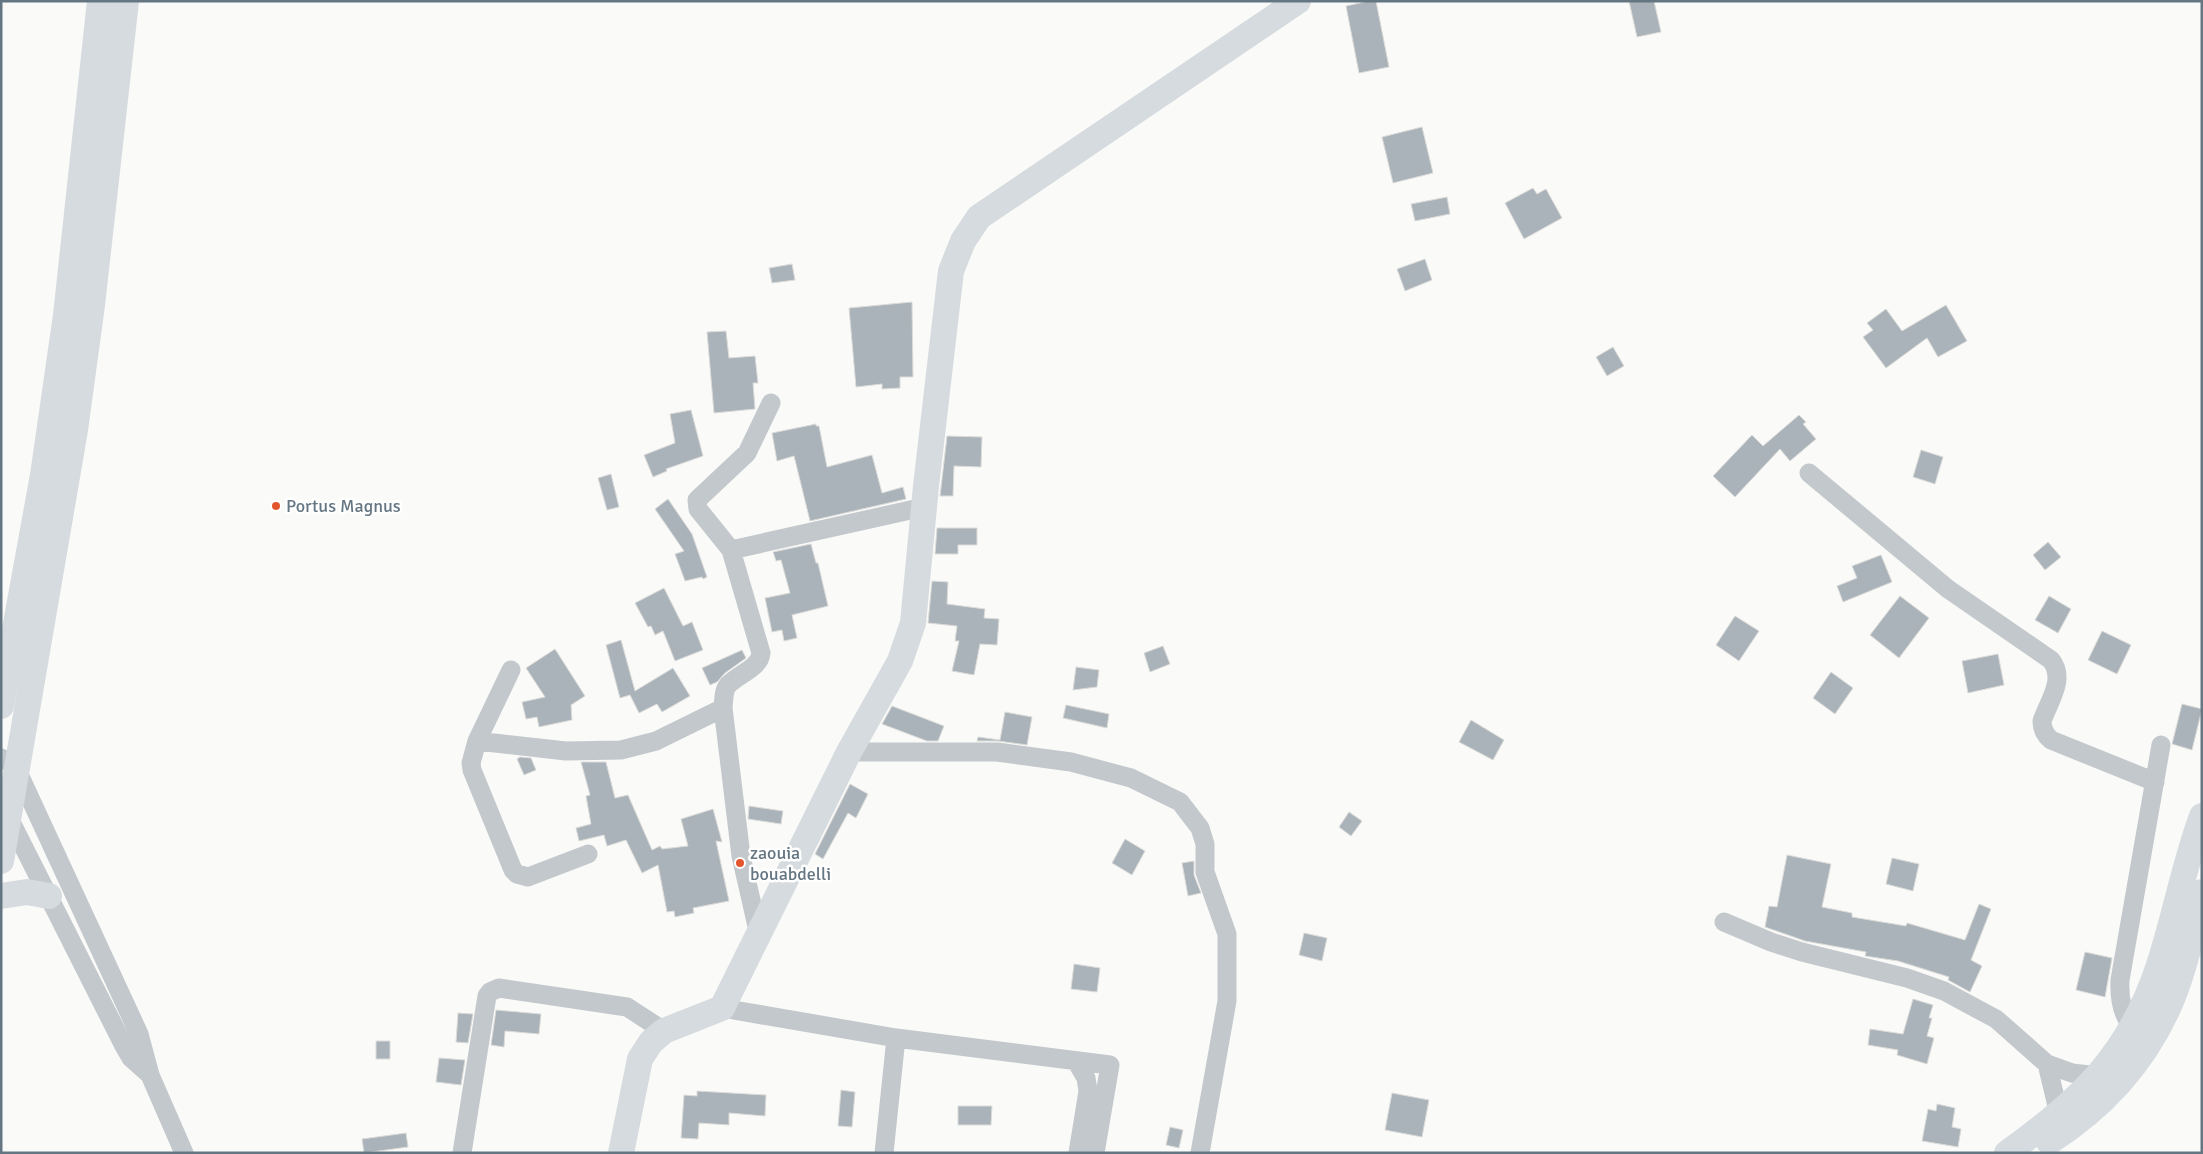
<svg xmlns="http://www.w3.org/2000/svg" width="2203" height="1154" font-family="Signika,sans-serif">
  <rect width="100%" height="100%" fill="#fafaf8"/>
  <path fill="#aab3b9" stroke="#dcdcda" d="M1369 1H1376L1389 67 1359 73 1346 6Z
    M1629 1H1654L1661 32 1637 37Z
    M1422 127 1433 173 1393 183 1382 137Z
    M1533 188 1537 194 1546 189 1562 218 1524 239 1505 203Z
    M1447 197 1450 214 1415 221 1411 204Z
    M1425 259 1432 280 1405 291 1397 269Z
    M792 264 795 280 772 283 769 268Z
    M912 302 913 377H900V388L882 389V384L856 387 849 308Z
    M1946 305 1967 341 1938 357 1927 338 1886 368 1863 337 1873 330 1867 323 1886 309 1902 331Z
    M726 331 729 358 755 356 758 383H753L755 409 714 413 707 332Z
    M1613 347 1624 366 1607 376 1596 357Z
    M691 410 703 456 666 469 667 471 653 477 644 455 675 443 670 414Z
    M1799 415 1806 422 1803 424 1816 439 1790 461 1780 449 1735 497 1713 476 1752 435 1763 446Z
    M816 424V426H819L827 467 872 455 882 493 903 487 906 499 810 521 794 456 777 461 772 433Z
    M947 436 982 437 981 467 954 466 953 496H940Z
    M1921 450 1943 457 1935 484 1913 477Z
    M611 474 619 507 607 510 598 478Z
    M668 499 692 534 707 577 703 579 702 577 685 581 675 554 684 551 655 509Z
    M937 528H977V545H958V554H935Z
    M2048 542 2061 557 2045 570 2033 555Z
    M811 544 816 563H818L828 606 792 615 797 638 784 641 782 630 772 632 765 598 790 593 781 560 776 561 773 552Z
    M1881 555 1892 582 1843 602 1837 586 1857 578 1852 566Z
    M932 581 948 582 947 604 985 609 984 618 999 619 997 645 980 644 974 675 952 671 959 641H955L957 626 928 623Z
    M664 588 683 626 692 622 703 650 675 661 663 631 655 635 651 626 648 627 635 603Z
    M1900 596 1929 618 1899 658 1870 635Z
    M2049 596 2071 609 2058 633 2035 620Z
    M1735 616 1759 631 1739 661 1716 645Z
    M2102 631 2131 645 2117 674 2088 660Z
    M621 640 635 691 673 668 690 696 662 712 657 704 639 713 630 695 620 698 606 645Z
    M1163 646 1170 664 1150 672 1144 653Z
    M555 649 585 696 571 705 572 720 539 727 537 717 526 719 522 702 545 697 526 668Z
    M742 650 746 658 725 673 717 682 710 685 702 668Z
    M1998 654 2004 685 1968 693 1962 661Z
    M1076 667 1099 670 1097 687 1073 690Z
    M1831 672 1853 688 1835 714 1813 698Z
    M2182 704 2202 709 2192 750 2172 744Z
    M1066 705 1109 714 1107 728 1063 718Z
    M892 706 944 726 938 741H927L882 724Z
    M1005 712 1032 717 1027 745 998 741H977L978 737 1000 740Z
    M1471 720 1504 740 1493 760 1459 742Z
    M520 757 531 758 536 770 524 775 517 759Z
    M581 762H606L615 798 628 795 652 850 660 846 662 849 688 846 681 819 713 809 722 842 716 841 729 901 693 908 694 913 675 917 674 911 667 912 658 865 642 873 626 840 607 846 604 835 579 841 576 828 591 824 586 796 590 795Z
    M850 784 868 794 856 818 848 813 823 859 815 854Z
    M749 806 783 811 781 824 748 819Z
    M1349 812 1362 821 1351 836 1339 827Z
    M1125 839 1145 851 1132 875 1112 863Z
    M1787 855 1831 864 1822 907 1852 913V917L1906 926 1907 923 1965 940 1979 904 1991 909 1971 960 1982 966 1970 992 1948 980 1949 977 1898 961 1865 956 1866 952 1805 941 1765 927 1769 906 1777 907Z
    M1892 858 1919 864 1913 891 1886 884Z
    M1194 861V875L1201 893 1188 896 1182 863Z
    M1304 933 1327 938 1322 961 1299 955Z
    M2085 952 2112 958 2105 997 2076 990Z
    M1074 964 1100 968 1097 992 1071 989Z
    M1913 999 1933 1005 1929 1018H1932L1927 1036 1934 1038 1927 1064 1897 1055 1898 1050 1868 1045 1870 1029 1903 1034Z
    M496 1010 541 1014 539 1034 505 1031 504 1047 491 1045Z
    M458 1013 473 1014 468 1043 456 1042Z
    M376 1041H390V1059H376Z
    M439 1058 465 1060 461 1085 436 1082Z
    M841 1090 855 1092 852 1127 838 1126Z
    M697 1091 766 1095 765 1116 729 1113V1125L699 1123 698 1139 681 1138 684 1095 697 1096Z
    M1392 1093 1429 1100 1422 1137 1385 1130Z
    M1937 1104 1955 1108 1952 1127 1961 1129 1958 1147 1922 1141 1928 1109 1936 1111Z
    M958 1106H992L991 1125H958Z
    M1170 1127 1183 1130 1179 1148 1166 1145Z
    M406 1133 408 1147 364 1153 362 1139Z"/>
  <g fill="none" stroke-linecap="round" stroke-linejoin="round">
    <path stroke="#c3c8cc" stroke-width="19" d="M1809 473 1948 589 2051 660C2066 679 2049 701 2042 721 2042 729 2045 735 2051 740L2155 782
      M731 550 698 509 697 500 747 453 771 403
      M511 670 477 741 566 751 621 750 656 741 723 708
      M477 741 471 763 472 770 513 870 517 874 528 877 588 854
      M849 752H997L1071 762 1131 778 1180 802 1200 828 1205 844V872L1227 934V1001L1200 1153
      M1 758 12 764 17 770 139 1034 150 1075 184 1153
      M7 814 124 1046 131 1058 150 1075
      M1724 922 1771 942 1802 952 1907 978 1944 991 1996 1019 2047 1064 2072 1073 2098 1076
      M759 935 741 856 723 708C724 701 723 691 728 685 738 674 760 668 761 653L731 550 924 507
      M722 1008 896 1038 1110 1065 1095 1153
      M2139 1033C2122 1020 2119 1000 2120 980L2161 745
      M1076 1061 1086 1078 1088 1091 1078 1153
      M2047 1064 2059 1114
      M462 1153 487 996 490 992 499 988 627 1007 664 1031
      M884 1153 896 1038"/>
    <path stroke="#d6dbdf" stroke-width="26" d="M1 706 43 475 66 315 100 1
      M1 861 75 430 92 305 126 1
      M1 896 27 892 49 896
      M2049 1142C2104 1107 2147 1059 2172 999 2186 965 2193 928 2202 892
      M621 1153 640 1059 651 1042 664 1031 722 1008 849 752 900 661 913 623 926 486 951 271 963 241 979 217 1298 1
      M2007 1153C2080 1101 2130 1054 2159 965 2175 916 2184 865 2202 816"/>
  </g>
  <g fill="#e4572e" stroke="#fff" stroke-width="2">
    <circle cx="276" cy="506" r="5"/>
    <circle cx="740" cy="863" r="5"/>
  </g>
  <g text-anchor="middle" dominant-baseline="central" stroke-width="5" stroke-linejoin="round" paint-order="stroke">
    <g font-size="18" fill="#657683" stroke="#fff" text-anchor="start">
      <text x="286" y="506">Portus Magnus</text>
      <text x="750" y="853">zaouia<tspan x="750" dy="21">bouabdelli</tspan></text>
    </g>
  </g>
  <rect width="2203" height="1154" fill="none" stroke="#657683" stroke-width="5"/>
</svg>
